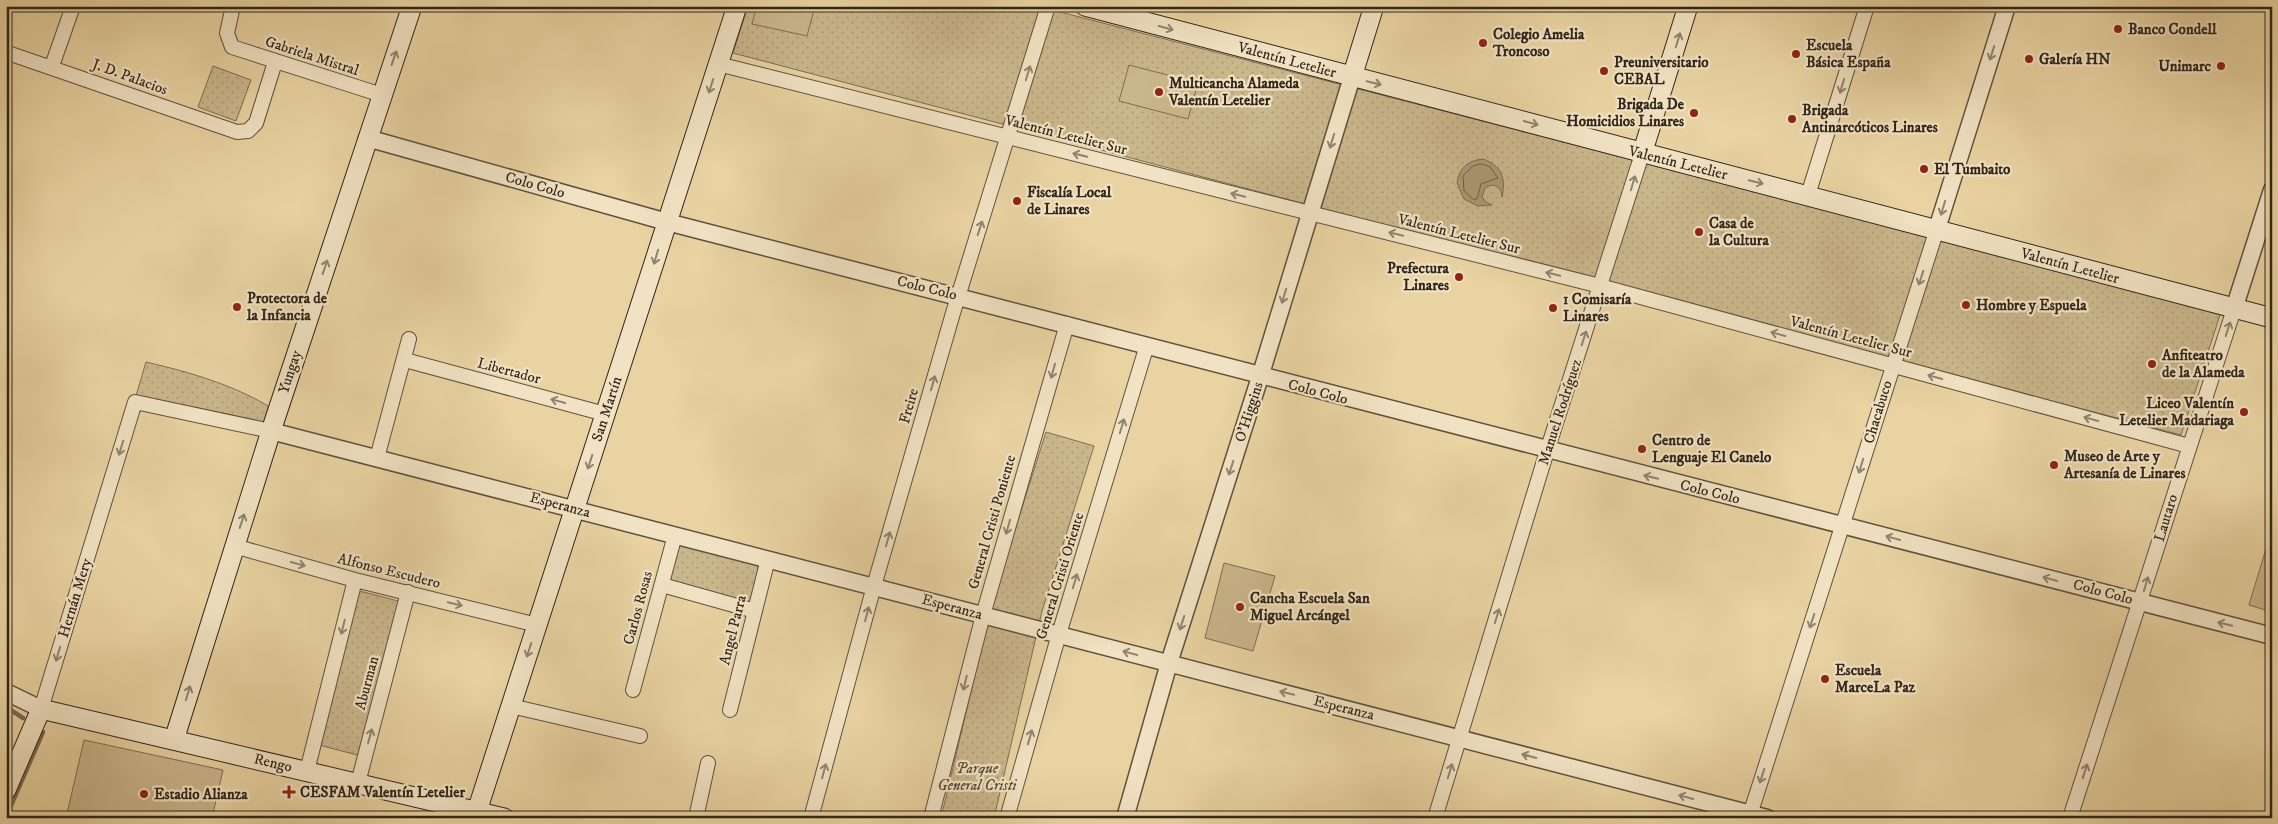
<svg xmlns="http://www.w3.org/2000/svg" width="2278" height="824" font-family="'IM FELL DW Pica',serif">
  <defs>
    <pattern id="park-dots" width="8" height="8" patternUnits="userSpaceOnUse" patternTransform="scale(1.25)"><rect width="8" height="8" fill="#cab68b"/><path d="M2 2h.1M6 6h.1" fill="none" stroke="#ae9c77" stroke-width="1.8" stroke-linecap="round"/></pattern>
  </defs>
  <rect width="100%" height="100%" fill="#e9d3a2"/>
  <filter id="stains"><feTurbulence type="fractalNoise" baseFrequency=".004" numOctaves="4"/><feColorMatrix values="0 0 0 0 .2 0 0 0 0 .09 0 0 0 0 .02 0 0 0 .5 -.17"/></filter>
  <radialGradient id="worn" r=".72"><stop offset=".6" stop-color="#630" stop-opacity="0"/><stop offset="1" stop-color="#630" stop-opacity=".3"/></radialGradient>
  <path fill="url(#park-dots)" stroke="#7e6e52" d="M748 6H1037L2221 312 2181 435 733 53Z
    M213 66 251 80 236 121 198 107Z
    M146 362C189 372 235 385 273 409L268 427 135 399Z
    M1046 432 1094 446 1042 611 994 818H941L993 599Z
    M677 539 766 561 752 607 666 583Z
    M356 590 402 602 361 756 319 745Z"/>
  <path fill="#cab68b" stroke="#7e6e52" d="M757 6H815L807 36 752 24Z
    M1129 65 1198 83 1188 119 1119 101Z
    M2268 542 2272 543V612L2249 605Z
    M1224 563 1275 576 1253 651 1205 638Z
    M84 740 223 770 212 818H66Z"/>
  <path fill="#aa9874" stroke="#7a6a50" d="M1483 159C1502 166 1506 178 1502 197 1502 186 1493 182 1485 188L1482 197 1486 202 1492 205 1478 206 1464 199 1457 183C1460 167 1467 161 1483 159Z"/>
  <g fill="none" stroke-linecap="round" stroke-linejoin="round">
    <path stroke="#6e5f47" stroke-width="1" d="M1482 164 1490 167 1498 178 1481 184 1477 199 1474 200 1464 191 1463 176 1473 166Z"/>
    <path stroke="#7a6a50" stroke-width="4.5" d="M6 707 23 718
      M6 817 43 732"/>
    <defs>
      <path id="minor" d="M233 6 227 33 232 47 382 95
        M11 54 237 132 248 131 256 123 275 62
        M718 64 1600 286 2189 446
        M52 66 73 6
        M1808 195 1867 6
        M405 360 605 414
        M377 458 409 339
        M234 546 355 580 537 625
        M662 585 755 611
        M633 690 675 535
        M511 706 640 736
        M41 709 135 402 271 431
        M730 710 768 559
        M307 771 355 580
        M358 783 408 592
        M696 818 708 763
        M811 818 874 586 953 313 1048 6
        M931 818 983 615 1067 324
        M1007 818 1059 634 1147 345
        M1435 818 1547 451 1642 154
        M1749 818 1936 232
        M2070 818 2234 309"/>
      <path id="tertiary" d="M367 138 667 222 2272 636
        M1936 232 2007 6
        M2234 309 2272 190
        M271 431 1767 818
        M6 692 41 709
        M1125 818 1169 663 1260 377 1352 77"/>
      <path id="secondary" d="M1085 6 2272 318
        M1352 77 1374 6
        M1642 154 1688 6
        M174 740 271 431 412 6
        M6 790 41 709 504 818
        M477 811 737 6"/>
    </defs>
    <use href="#minor" stroke="#5f513c" stroke-width="16"/>
    <use href="#tertiary" stroke="#5f513c" stroke-width="19"/>
    <use href="#secondary" stroke="#31261a" stroke-width="21"/>
    <use href="#minor" stroke="#f1e2c3" stroke-width="14"/>
    <use href="#tertiary" stroke="#f1e2c3" stroke-width="16"/>
    <use href="#secondary" stroke="#f1e2c3" stroke-width="19"/>
  </g>
  <defs><path id="oneway-shaft" d="M-6 0H5M1.5-3L5.5 0L1.5 3" fill="none" stroke-width="1.6" stroke-linecap="round" stroke-linejoin="round" transform="scale(1.25)"/></defs>
  <g stroke="#91846e">
    <use href="#oneway-shaft" transform="translate(1166 28) rotate(15)"/>
    <use href="#oneway-shaft" transform="translate(1678 40) rotate(-73)"/>
    <use href="#oneway-shaft" transform="translate(1992 53) rotate(108)"/>
    <use href="#oneway-shaft" transform="translate(394 58) rotate(-71)"/>
    <use href="#oneway-shaft" transform="translate(1028 73) rotate(-73)"/>
    <use href="#oneway-shaft" transform="translate(1374 83) rotate(13)"/>
    <use href="#oneway-shaft" transform="translate(711 86) rotate(108)"/>
    <use href="#oneway-shaft" transform="translate(1842 86) rotate(107)"/>
    <use href="#oneway-shaft" transform="translate(1531 123) rotate(15)"/>
    <use href="#oneway-shaft" transform="translate(1332 141) rotate(107)"/>
    <use href="#oneway-shaft" transform="translate(1080 155) rotate(-166)"/>
    <use href="#oneway-shaft" transform="translate(1756 182) rotate(14)"/>
    <use href="#oneway-shaft" transform="translate(1633 183) rotate(-73)"/>
    <use href="#oneway-shaft" transform="translate(1238 195) rotate(-166)"/>
    <use href="#oneway-shaft" transform="translate(1943 208) rotate(107)"/>
    <use href="#oneway-shaft" transform="translate(980 228) rotate(-72)"/>
    <use href="#oneway-shaft" transform="translate(1396 234) rotate(-166)"/>
    <use href="#oneway-shaft" transform="translate(656 257) rotate(107)"/>
    <use href="#oneway-shaft" transform="translate(325 267) rotate(-72)"/>
    <use href="#oneway-shaft" transform="translate(1553 274) rotate(-166)"/>
    <use href="#oneway-shaft" transform="translate(1921 278) rotate(108)"/>
    <use href="#oneway-shaft" transform="translate(1284 296) rotate(107)"/>
    <use href="#oneway-shaft" transform="translate(2228 329) rotate(-72)"/>
    <use href="#oneway-shaft" transform="translate(1778 334) rotate(-165)"/>
    <use href="#oneway-shaft" transform="translate(1584 338) rotate(-72)"/>
    <use href="#oneway-shaft" transform="translate(1053 371) rotate(106)"/>
    <use href="#oneway-shaft" transform="translate(1935 377) rotate(-165)"/>
    <use href="#oneway-shaft" transform="translate(933 383) rotate(-74)"/>
    <use href="#oneway-shaft" transform="translate(558 401) rotate(-165)"/>
    <use href="#oneway-shaft" transform="translate(2091 419) rotate(-165)"/>
    <use href="#oneway-shaft" transform="translate(1122 426) rotate(-73)"/>
    <use href="#oneway-shaft" transform="translate(121 448) rotate(107)"/>
    <use href="#oneway-shaft" transform="translate(590 462) rotate(108)"/>
    <use href="#oneway-shaft" transform="translate(1861 466) rotate(107)"/>
    <use href="#oneway-shaft" transform="translate(1231 468) rotate(108)"/>
    <use href="#oneway-shaft" transform="translate(1651 477) rotate(-166)"/>
    <use href="#oneway-shaft" transform="translate(242 521) rotate(-72)"/>
    <use href="#oneway-shaft" transform="translate(1008 527) rotate(106)"/>
    <use href="#oneway-shaft" transform="translate(1893 538) rotate(-165)"/>
    <use href="#oneway-shaft" transform="translate(888 539) rotate(-74)"/>
    <use href="#oneway-shaft" transform="translate(298 564) rotate(15)"/>
    <use href="#oneway-shaft" transform="translate(2050 579) rotate(-165)"/>
    <use href="#oneway-shaft" transform="translate(1075 581) rotate(-73)"/>
    <use href="#oneway-shaft" transform="translate(2146 584) rotate(-73)"/>
    <use href="#oneway-shaft" transform="translate(455 604) rotate(14)"/>
    <use href="#oneway-shaft" transform="translate(867 614) rotate(-75)"/>
    <use href="#oneway-shaft" transform="translate(1497 616) rotate(-73)"/>
    <use href="#oneway-shaft" transform="translate(1812 621) rotate(108)"/>
    <use href="#oneway-shaft" transform="translate(1182 623) rotate(108)"/>
    <use href="#oneway-shaft" transform="translate(2225 624) rotate(-166)"/>
    <use href="#oneway-shaft" transform="translate(343 627) rotate(104)"/>
    <use href="#oneway-shaft" transform="translate(529 650) rotate(108)"/>
    <use href="#oneway-shaft" transform="translate(1130 653) rotate(-165)"/>
    <use href="#oneway-shaft" transform="translate(58 654) rotate(107)"/>
    <use href="#oneway-shaft" transform="translate(965 683) rotate(104)"/>
    <use href="#oneway-shaft" transform="translate(188 693) rotate(-73)"/>
    <use href="#oneway-shaft" transform="translate(1287 693) rotate(-166)"/>
    <use href="#oneway-shaft" transform="translate(370 736) rotate(-75)"/>
    <use href="#oneway-shaft" transform="translate(1030 737) rotate(-74)"/>
    <use href="#oneway-shaft" transform="translate(1529 756) rotate(-165)"/>
    <use href="#oneway-shaft" transform="translate(824 771) rotate(-75)"/>
    <use href="#oneway-shaft" transform="translate(1450 771) rotate(-73)"/>
    <use href="#oneway-shaft" transform="translate(2085 771) rotate(-72)"/>
    <use href="#oneway-shaft" transform="translate(1762 776) rotate(108)"/>
    <use href="#oneway-shaft" transform="translate(1686 797) rotate(-165)"/>
  </g>
  <g fill="#8f2418" stroke="#f1e2c3" stroke-width="2">
    <circle cx="2118" cy="29" r="5"/>
    <circle cx="1483" cy="43" r="5"/>
    <circle cx="1796" cy="54" r="5"/>
    <circle cx="2029" cy="59" r="5"/>
    <circle cx="2221" cy="66" r="5"/>
    <circle cx="1604" cy="71" r="5"/>
    <circle cx="1159" cy="92" r="5"/>
    <circle cx="1694" cy="113" r="5"/>
    <circle cx="1792" cy="119" r="5"/>
    <circle cx="1924" cy="169" r="5"/>
    <circle cx="1017" cy="201" r="5"/>
    <circle cx="1699" cy="232" r="5"/>
    <circle cx="1459" cy="277" r="5"/>
    <circle cx="1966" cy="305" r="5"/>
    <circle cx="237" cy="307" r="5"/>
    <circle cx="1553" cy="308" r="5"/>
    <circle cx="2152" cy="364" r="5"/>
    <circle cx="2244" cy="412" r="5"/>
    <circle cx="1642" cy="449" r="5"/>
    <circle cx="2054" cy="465" r="5"/>
    <circle cx="1240" cy="607" r="5"/>
    <circle cx="1825" cy="679" r="5"/>
    <path d="M286.5 784.5h5v5h5v5h-5v5h-5v-5h-5v-5h5z"/>
    <circle cx="144" cy="794" r="5"/>
  </g>
  <g text-anchor="middle" dominant-baseline="central" stroke-width="4.5" stroke-linejoin="round" paint-order="stroke">
    <g font-size="15" font-weight="bold" fill="#31261a" stroke="#f1e2c3" text-anchor="start">
      <text x="2128" y="29">Banco Condell</text>
      <text x="1493" y="34">Colegio Amelia<tspan x="1493" dy="17">Troncoso</tspan></text>
      <text x="1806" y="45">Escuela<tspan x="1806" dy="17">Básica España</tspan></text>
      <text x="2039" y="59">Galería HN</text>
      <text x="1614" y="62">Preuniversitario<tspan x="1614" dy="17">CEBAL</tspan></text>
      <text x="2211" y="66" text-anchor="end">Unimarc</text>
      <text x="1169" y="83">Multicancha Alameda<tspan x="1169" dy="17">Valentín Letelier</tspan></text>
      <text x="1684" y="104" text-anchor="end">Brigada De<tspan x="1684" dy="17">Homicidios Linares</tspan></text>
      <text x="1802" y="110">Brigada<tspan x="1802" dy="17">Antinarcóticos Linares</tspan></text>
      <text x="1934" y="169">El Tumbaito</text>
      <text x="1027" y="192">Fiscalía Local<tspan x="1027" dy="17">de Linares</tspan></text>
      <text x="1709" y="223">Casa de<tspan x="1709" dy="17">la Cultura</tspan></text>
      <text x="1449" y="268" text-anchor="end">Prefectura<tspan x="1449" dy="17">Linares</tspan></text>
      <text x="247" y="298">Protectora de<tspan x="247" dy="17">la Infancia</tspan></text>
      <text x="1563" y="299">1 Comisaría<tspan x="1563" dy="17">Linares</tspan></text>
      <text x="1976" y="305">Hombre y Espuela</text>
      <text x="2162" y="355">Anfiteatro<tspan x="2162" dy="17">de la Alameda</tspan></text>
      <text x="2234" y="403" text-anchor="end">Liceo Valentín<tspan x="2234" dy="17">Letelier Madariaga</tspan></text>
      <text x="1652" y="440">Centro de<tspan x="1652" dy="17">Lenguaje El Canelo</tspan></text>
      <text x="2064" y="456">Museo de Arte y<tspan x="2064" dy="17">Artesanía de Linares</tspan></text>
      <text x="1250" y="598">Cancha Escuela San<tspan x="1250" dy="17">Miguel Arcángel</tspan></text>
      <text x="1835" y="670">Escuela<tspan x="1835" dy="17">MarceLa Paz</tspan></text>
      <text x="300" y="792">CESFAM Valentín Letelier</text>
      <text x="154" y="794">Estadio Alianza</text>
    </g>
    <g font-size="15" fill="#31261a" stroke="#f1e2c3">
      <text transform="translate(312 56) rotate(18)">Gabriela Mistral</text>
      <text transform="translate(1287 60) rotate(15)">Valentín Letelier</text>
      <text transform="translate(130 77) rotate(20)">J. D. Palacios</text>
      <text transform="translate(1066 135) rotate(14)">Valentín Letelier Sur</text>
      <text transform="translate(1678 163) rotate(14)">Valentín Letelier</text>
      <text transform="translate(535 185) rotate(16)">Colo Colo</text>
      <text transform="translate(1459 234) rotate(14)">Valentín Letelier Sur</text>
      <text transform="translate(2070 266) rotate(15)">Valentín Letelier</text>
      <text transform="translate(927 288) rotate(14)">Colo Colo</text>
      <text transform="translate(1851 337) rotate(15)">Valentín Letelier Sur</text>
      <text transform="translate(509 371) rotate(15)">Libertador</text>
      <text transform="translate(290 372) rotate(-72)">Yungay</text>
      <text transform="translate(1318 392) rotate(15)">Colo Colo</text>
      <text transform="translate(909 406) rotate(-74)">Freire</text>
      <text transform="translate(607 409) rotate(-72)">San Martín</text>
      <text transform="translate(1249 412) rotate(-72)">O'Higgins</text>
      <text transform="translate(1560 412) rotate(-72)">Manuel Rodríguez</text>
      <text transform="translate(1878 412) rotate(-73)">Chacabuco</text>
      <text transform="translate(1710 492) rotate(14)">Colo Colo</text>
      <text transform="translate(560 505) rotate(15)">Esperanza</text>
      <text transform="translate(2166 518) rotate(-73)">Lautaro</text>
      <text transform="translate(992 522) rotate(-74)">General Cristi Poniente</text>
      <text transform="translate(389 571) rotate(14)">Alfonso Escudero</text>
      <text transform="translate(1060 576) rotate(-73)">General Cristi Oriente</text>
      <text transform="translate(2103 592) rotate(15)">Colo Colo</text>
      <text transform="translate(75 598) rotate(-73)">Hernán Mery</text>
      <text transform="translate(952 607) rotate(15)">Esperanza</text>
      <text transform="translate(638 608) rotate(-75)">Carlos Rosas</text>
      <text transform="translate(733 630) rotate(-76)">Angel Parra</text>
      <text transform="translate(367 683) rotate(-75)">Aburman</text>
      <text transform="translate(1344 708) rotate(14)">Esperanza</text>
      <text transform="translate(273 763) rotate(13)">Rengo</text>
    </g>
    <g font-size="15" font-style="italic" fill="#574a36" stroke="#f1e2c3">
      <text x="977" y="768">Parque<tspan x="977" dy="17">General Cristi</tspan></text>
    </g>
  </g>
  <rect width="2278" height="824" fill="none" stroke="#e9d3a2" stroke-width="25"/>
  <rect x="8" y="8" width="2263" height="809" fill="none" stroke="#31261a" stroke-width="2.5"/>
  <rect x="12" y="12" width="2253" height="799" fill="none" stroke="#31261a"/>
  <rect width="100%" height="100%" filter="url(#stains)"/>
  <rect width="100%" height="100%" fill="url(#worn)"/>
</svg>
